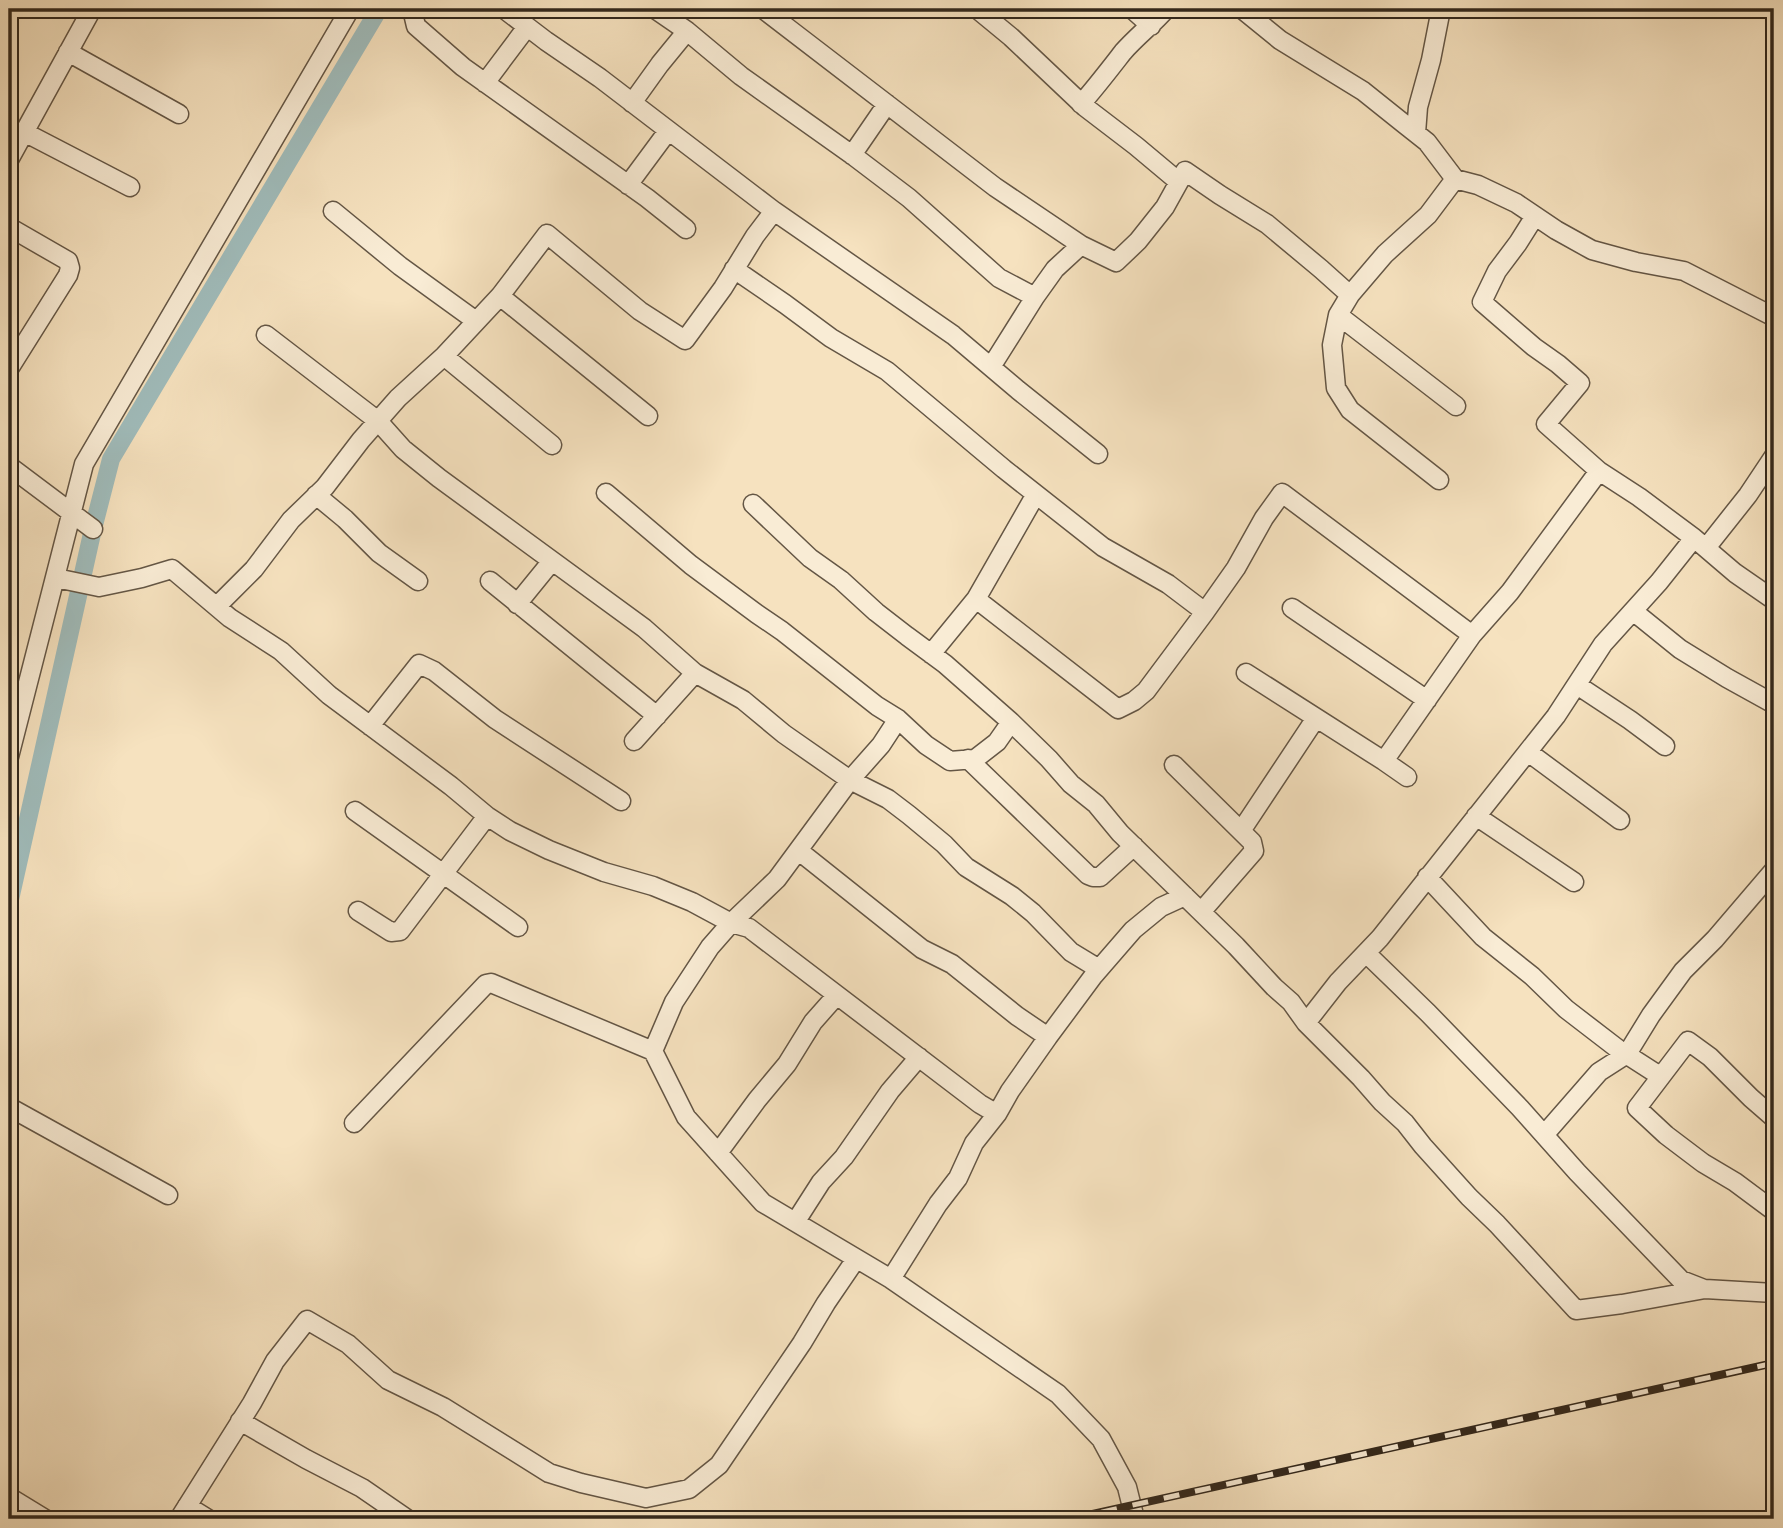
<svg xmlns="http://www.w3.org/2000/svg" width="1783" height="1528" font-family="'IM FELL English',serif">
  <rect width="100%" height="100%" fill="#f6e2bf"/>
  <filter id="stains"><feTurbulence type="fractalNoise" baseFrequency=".00286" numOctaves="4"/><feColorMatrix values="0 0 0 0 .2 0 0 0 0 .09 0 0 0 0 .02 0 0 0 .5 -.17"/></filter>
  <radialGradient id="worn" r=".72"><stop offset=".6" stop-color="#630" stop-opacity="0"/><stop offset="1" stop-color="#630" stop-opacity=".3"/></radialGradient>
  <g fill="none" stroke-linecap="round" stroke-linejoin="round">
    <path stroke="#a0bcbb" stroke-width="18" d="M9 904 93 529 111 459 379 9"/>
    <defs>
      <path id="street" d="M412 9 416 26 463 67 647 198 686 229
        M655 9 687 31
        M763 9 995 187 1081 245
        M977 9 1011 37 1085 107 1136 146 1179 182
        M1132 9 1151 26
        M1242 9 1280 40 1363 91 1403 123 1427 142 1455 179
        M68 52 179 114
        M485 83 527 27
        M632 103 660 64 687 31 741 76 855 157 909 198 999 278 1035 297 1055 269 1081 245 1116 262 1138 241 1165 207 1185 171 1220 195 1267 224 1321 269 1350 295 1385 254 1428 215 1455 179 1478 185 1516 203 1556 230 1592 250 1636 262 1684 271 1774 317
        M1081 104C1096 87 1109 70 1123 52 1136 37 1153 24 1166 9
        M24 132 130 187
        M1416 133 1418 107 1431 60 1441 9
        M852 155 887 104
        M9 160 92 9
        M628 185 668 131
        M333 211 400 266 476 321
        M774 211 953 335 1018 390 1098 454
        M1535 216 1518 243 1497 271 1482 302 1534 347 1558 364 1580 383 1546 424 1599 471 1639 497 1694 538
        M9 227 68 261 70 268 68 275 9 369
        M734 269 785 304 831 338 887 371 1004 469 1103 547 1168 584 1205 612 1236 568 1264 518 1282 493 1472 635
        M1350 295 1338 315 1332 345 1336 388 1350 410 1439 480
        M500 296 648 416
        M1338 315 1456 406
        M266 335 378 421 403 449 439 478 644 628 695 673 743 700 784 734 850 780 777 879 731 923
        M444 356 552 445
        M991 367 1035 297
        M9 466 93 529
        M606 493 691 565 757 614 782 631 877 706 898 719 926 745 950 761 975 759 997 742 1011 722 945 664 907 636 876 612 841 580 810 558 753 504
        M316 495 345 519 379 553 418 581
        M1706 548 1748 495 1774 456
        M56 578 99 587 142 578 172 569 230 618 281 651 329 695 451 786 487 816 510 831 549 850 604 872 653 886 692 902 731 923 710 947 674 1002 653 1051 686 1117 763 1203 891 1279 1058 1394 1101 1439 1127 1487 1135 1519
        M490 581 657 716
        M976 599 1118 709 1134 701 1146 691 1205 612
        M517 604 552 561
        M217 606 254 569 291 520 325 487 361 440 398 398 444 356 500 296 547 234 640 311 685 340 723 288 755 236 774 211 600 78 546 41 504 9
        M1292 608 1427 700
        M1633 611 1680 649 1727 678 1774 704
        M931 654 976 599 1036 494
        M1246 673 1384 761 1407 777
        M1577 685 1630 720 1665 746
        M898 719 881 745 850 780 888 799 909 815 944 844 966 867 1012 896 1033 913 1071 952 1099 969
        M1011 722 1049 759 1071 784 1096 804 1120 833 1236 946 1274 987 1291 1002 1306 1023 1361 1078 1382 1102 1405 1123 1423 1146 1469 1197 1497 1224 1576 1310 1622 1304 1705 1289 1774 1293
        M370 726 419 664 434 671 495 719 621 801
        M634 741 695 673
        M1528 752 1620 820
        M9 757 84 464 350 9
        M968 759 1088 875 1093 877H1100L1134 846
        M1384 761 1472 635 1510 592 1599 471
        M1174 765 1252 842 1254 851 1201 912
        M355 811 518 927
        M1476 816 1574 882
        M1241 831 1316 718
        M799 851 922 949 952 964 1017 1016 1048 1037
        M1427 877 1483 937 1532 976 1566 1009 1618 1049 1660 1076
        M358 911 391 932 400 931 487 816
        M731 923 749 928 980 1104 997 1114
        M1366 953 1428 1013 1520 1108 1577 1172 1681 1280 1704 1289
        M1306 1023 1338 982 1380 938 1556 716 1603 644 1659 582 1694 538 1735 573 1774 600
        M9 1107 168 1195
        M1774 1118 1751 1098 1710 1057 1688 1041 1637 1108 1666 1135 1703 1163 1735 1182 1774 1211
        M354 1123 486 984 491 983 653 1051
        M1544 1135 1599 1072 1627 1054 1651 1015 1683 971 1715 939 1774 870
        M718 1153 757 1100 787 1064 813 1022 836 996
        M796 1221 821 1182 844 1157 890 1091 919 1057
        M891 1279 938 1204 958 1178 974 1143 997 1114 1010 1091 1048 1037 1094 975 1133 930 1161 907 1185 896
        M240 1421 306 1459 362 1488 407 1519
        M9 1497 45 1519
        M187 1506 208 1519
        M179 1519 252 1403 275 1361 307 1320 348 1344 388 1380 443 1407 549 1473 581 1483 646 1498 689 1489 719 1465 802 1343 826 1303 856 1259"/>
    </defs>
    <use href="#street" stroke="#645645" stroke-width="21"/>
    <use href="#street" stroke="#f9ecd5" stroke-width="18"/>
    <defs>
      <path id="rail" d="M1070 1519 1774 1363"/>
    </defs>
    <use href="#rail" stroke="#33281c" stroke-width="8"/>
    <use href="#rail" stroke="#f9ecd5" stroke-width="5" stroke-dasharray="16" stroke-linecap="butt"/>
  </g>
  <rect width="1783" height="1528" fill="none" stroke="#f6e2bf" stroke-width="35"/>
  <rect x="10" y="10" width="1762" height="1507" fill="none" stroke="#33281c" stroke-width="3.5"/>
  <rect x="18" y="18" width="1748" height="1493" fill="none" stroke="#33281c" stroke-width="2"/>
  <rect width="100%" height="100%" filter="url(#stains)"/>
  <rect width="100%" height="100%" fill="url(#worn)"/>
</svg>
